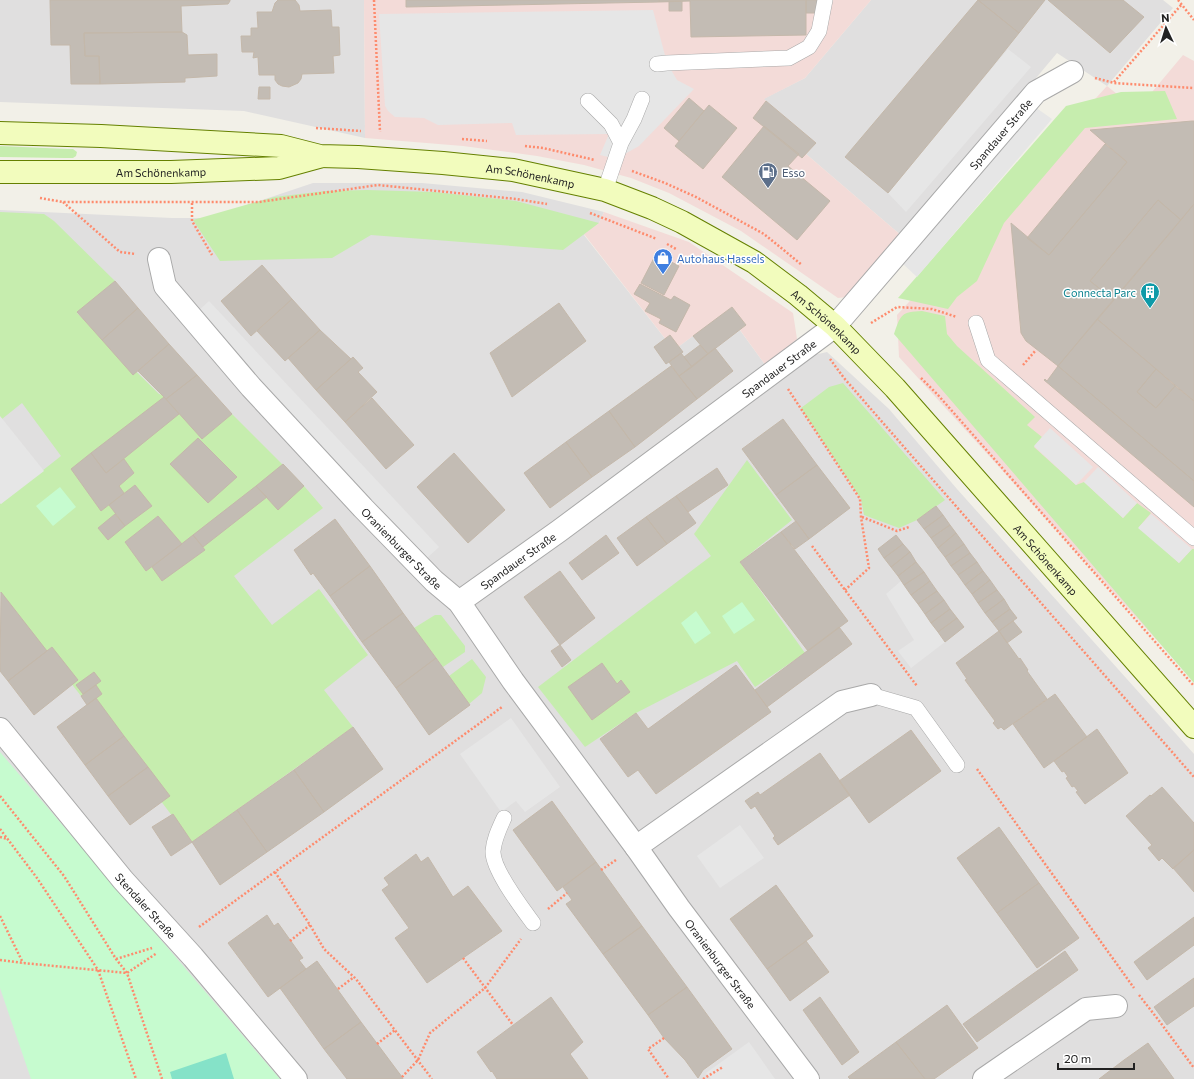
<svg xmlns="http://www.w3.org/2000/svg" width="1194" height="1079" font-family="Commissioner,sans-serif">
  <rect width="100%" height="100%" fill="#f2f0e8"/>
  <path fill="#e0dfdf" d="M0 0H364L365 138 244 111 0 102Z
    M871 0H1163L1173 8 1107 86 1057 53 903 237 806 154 816 143 763 99 805 78Z
    M313 183H422L522 192 604 212 599 223 584 235 674 350 726 311 766 366 827 352 889 409 957 489 1194 754V1079H0V210L172 218H208Z"/>
  <path fill="#f3dbd8" d="M364 0H871L805 78 764 99 816 143 806 154 903 237 856 296 838 298 741 231 669 193 631 178 584 165 537 156 463 146 365 138Z
    M1183 55 1194 61V682L1163 647 899 357 897 315 1107 86 1137 110Z
    M604 212 689 242 793 313 797 339 766 366 740 330 746 325 732 307 674 350 584 234 599 223Z"/>
  <path fill="#c6edae" d="M1165 91 1177 119 1085 128 1004 223 977 281 957 297 948 309 898 298 1066 106 1121 92Z
    M0 146 68 149H73L77 152 76 156 73 158H65L0 157Z
    M367 190 434 192 516 201 599 223 563 250 371 235 332 258 220 261 193 220 274 197 325 191Z
    M0 212 44 214 54 221 115 281 77 313 159 394 232 414 304 486 323 508 234 576 272 625 319 589 368 655 324 690 353 727 192 842 81 696 0 592V504L61 456 22 403 2 419 0 417Z
    M922 311 945 316 947 334 957 346 1035 417 1027 425 1042 437 1034 447 1076 485 1084 482 1123 518 1137 503 1151 513 1139 527 1179 563 1192 549H1194V683L894 334C901 314 901 312 922 311Z
    M843 383 945 500 917 520 899 528 864 515 861 499 801 408 829 387Z
    M747 460 792 520 740 562 805 653 755 687 737 661 636 713 585 747 538 687 711 556 694 534Z
    M435 615H441L465 646V652L443 667 414 628Z
    M472 659 486 677 482 693 469 704 449 676Z"/>
  <path fill="#c6fbcf" d="M60 487 76 507 53 526 36 506Z
    M742 602 755 620 734 634 722 616Z
    M696 611 711 633 695 644 681 623Z
    M0 752 280 1079H31L0 988Z"/>
  <path fill="#85e2c8" d="M226 1053 234 1079H172L170 1072Z"/>
  <path fill="#e6e6e6" d="M653 10 667 63 677 80 694 89 639 146 616 159 600 155 609 134 516 135 512 123 438 125 424 118 395 117 388 111 385 106 379 14Z
    M1008 49 1031 67 906 212 888 193Z
    M1035 107 1052 119 917 277 903 264Z
    M209 301 439 547 426 559 196 313Z
    M0 416 44 471 1 504 0 503Z
    M1050 428 1093 467 1076 485 1034 446Z
    M1098 467 1137 503 1123 518 1084 482Z
    M1151 514 1192 549 1179 563 1138 528Z
    M901 581 945 642 911 668 898 651 914 640 886 594Z
    M511 718 560 787 525 812 516 801 501 812 460 754Z
    M740 825 764 858 720 888 697 856Z
    M749 1042 775 1079H711L706 1073Z"/>
  <path fill="#c3bcb4" stroke="#c4b8aa" d="M50 0H230V1L228 4 181 6 182 32 84 33 85 56H99L100 84H71L70 45H51Z
    M278 0H295L299 5 300 11 331 10 332 27H339L340 55 333 56 334 73 302 74 301 79 298 83 289 87 282 86 278 84 275 80V75H259L258 57 253 58 254 52H242L241 36H251V28H258L257 12H272L275 3Z
    M406 0H659V2L406 7Z
    M659 0H806V35L691 37 690 1 659 2Z
    M806 0H818L819 13H806Z
    M978 0 1019 33 991 68 888 193 845 157Z
    M978 0H1045L1019 33Z
    M1048 0H1123L1144 17 1110 53Z
    M669 1H682V11H669Z
    M182 32 187 35 188 55 217 54V76L185 78V82L100 84 99 56H85L84 33Z
    M259 87H270V99H258Z
    M689 98 704 111 679 141 664 128Z
    M766 101 816 143 802 158 753 118Z
    M709 105 737 128 703 169 675 146Z
    M1192 121H1194V204L1181 220 1158 200 1090 281 1114 300 1058 366 1026 341 1021 333 1011 223 1049 255 1127 162 1090 130Z
    M764 126 799 154 788 166 830 201 797 240 722 177Z
    M1105 144 1127 162 1049 255 1027 238Z
    M1158 200 1181 220 1114 300 1090 281Z
    M1194 204V401L1097 319Z
    M656 254 679 266 664 295 641 283Z
    M262 265 292 299 251 336 221 301Z
    M115 281 138 308 102 340 77 312Z
    M640 284 671 300 674 296 690 305 676 332 659 323 661 319 645 311 650 303 634 294Z
    M292 299 320 330 285 361 257 331Z
    M559 303 586 341 512 397 490 353Z
    M732 307 746 325 708 354 693 336Z
    M138 308 169 344 133 375 102 340Z
    M1097 319 1156 369 1137 392 1156 408 1175 386 1194 401V481L1058 366Z
    M320 330 351 359 316 390 288 358Z
    M670 335 683 352 666 364 654 347Z
    M169 344 197 375 166 399 138 371Z
    M700 345 708 354 692 367 684 357Z
    M715 348 733 371 697 399 679 376Z
    M681 353 692 367 679 376 669 362Z
    M353 357 363 368 358 372 377 392 345 422 316 390Z
    M671 366 697 399 635 447 609 411Z
    M1058 366 1194 481V507L1044 380 1045 379 1047 381Z
    M1156 369 1175 386 1156 408 1137 392Z
    M197 375 232 414 202 439 166 399Z
    M164 397 179 414 106 473 91 453Z
    M372 398 414 445 386 469 345 422Z
    M609 411 635 447 592 477 566 442Z
    M783 419 817 465 776 495 742 449Z
    M198 438 237 477 208 503 170 464Z
    M566 442 592 477 550 508 524 473Z
    M91 453 106 473 124 459 134 473 119 486 124 493 101 511 71 469Z
    M454 453 505 510 468 543 417 487Z
    M283 464 304 486 278 510 256 486Z
    M817 465 850 508 809 539 776 495Z
    M717 468 728 485 688 512 676 496Z
    M135 485 152 506 125 526 109 505Z
    M256 486 267 497 203 547 193 535Z
    M676 496 696 523 667 544 646 517Z
    M936 506 943 515 924 529 917 520Z
    M115 514 125 526 108 540 98 528Z
    M943 515 950 525 931 538 924 529Z
    M158 516 182 544 146 571 125 542Z
    M646 517 667 544 637 566 617 538Z
    M335 519 370 566 330 596 313 573 311 575 294 550Z
    M796 521 809 539 795 549 781 532Z
    M950 525 956 533 938 548 931 538Z
    M781 532 848 621 808 651 740 562Z
    M956 533 964 544 945 557 938 548Z
    M193 535 205 550 162 581 152 567Z
    M606 535 619 553 582 580 569 563Z
    M896 535 903 544 884 558 878 549Z
    M903 544 910 552 891 567 884 558Z
    M964 544 970 553 951 566 945 557Z
    M910 552 916 562 898 576 891 567Z
    M970 553 977 562 958 575 951 566Z
    M916 562 924 572 904 585 898 576Z
    M977 562 983 571 965 585 958 575Z
    M370 566 403 613 362 642 330 596Z
    M560 571 595 618 560 645 524 597Z
    M983 571 990 580 972 594 965 585Z
    M924 572 930 581 911 595 904 585Z
    M990 580 997 590 978 603 972 594Z
    M930 581 937 591 918 604 911 595Z
    M997 590 1004 599 985 613 978 603Z
    M937 591 944 600 925 614 918 604Z
    M1 592 47 651 8 681 0 671Z
    M1004 599 1010 609 992 622 985 613Z
    M944 600 950 609 931 623 925 614Z
    M950 609 957 618 938 632 931 623Z
    M1010 609 1017 618 999 631 992 622Z
    M403 613 436 658 396 688 362 642Z
    M957 618 964 627 945 642 938 632Z
    M1013 621 1022 632 1007 643 999 631Z
    M839 627 852 644 767 707 755 690Z
    M999 631 1019 659 1020 658 1028 670 1027 671 1047 699 1004 730 1001 727 998 729 993 723 995 721 965 680 967 679 956 663Z
    M560 645 571 660 562 667 551 651Z
    M52 647 78 680 34 715 8 681Z
    M436 658 470 705 429 735 396 688Z
    M602 663 617 684 621 680 630 692 592 720 568 687Z
    M736 665 771 712 656 794 638 770 628 777 600 739 636 713 648 729Z
    M94 672 101 681 83 694 76 685Z
    M96 685 102 694 87 705 81 696Z
    M1055 694 1087 737 1044 768 1013 724Z
    M96 698 124 736 85 765 57 727Z
    M353 727 383 769 324 812 294 770Z
    M1097 729 1128 773 1085 804 1076 792 1078 791 1074 786 1072 787 1066 778 1068 777 1064 771 1062 772 1054 761Z
    M911 730 941 771 869 823 839 781Z
    M124 736 148 767 108 796 85 765Z
    M820 753 850 795 778 845 773 838 775 836 755 806 751 809 745 801 758 792 760 795Z
    M148 767 170 796 130 825 108 796Z
    M294 770 324 812 267 852 237 810Z
    M1162 787 1194 823V850L1173 869 1162 858 1159 861 1148 848 1152 845 1126 816 1150 795 1151 796Z
    M552 801 596 862 557 891 513 830Z
    M237 810 267 852 220 885 192 842Z
    M173 814 192 842 171 856 152 827Z
    M999 827 1039 883 997 913 957 858Z
    M1194 850V892L1173 868Z
    M416 854 421 862 428 857 453 897 468 886 502 931 427 983 395 938 409 928 382 890 389 885 384 878Z
    M596 862 642 926 603 954 566 904 572 900 563 887Z
    M1039 883 1079 938 1037 968 997 913Z
    M776 885 813 936 767 969 730 919Z
    M267 915 274 926 278 923 303 958 299 960 306 969 268 997 228 943Z
    M1194 917V945L1147 980 1134 962Z
    M642 926 687 987 648 1015 603 954Z
    M806 941 829 972 790 1001 767 969Z
    M1065 951 1078 970 977 1042 963 1024Z
    M317 961 361 1022 324 1049 280 988Z
    M1194 978V1006L1167 1025 1154 1007Z
    M687 987 732 1049 703 1070 698 1078 685 1060 664 1038 648 1015Z
    M551 997 583 1042 570 1054 588 1079H497L492 1071 491 1072 477 1052Z
    M820 997 859 1052 842 1065 803 1010Z
    M947 1005 978 1048 934 1079H925L896 1042Z
    M361 1022 402 1077 403 1079H347L324 1049Z
    M896 1042 925 1079H850L848 1077Z
    M1148 1043 1174 1079H1099L1124 1060Z"/>
  <g fill="none" stroke-linecap="round" stroke-linejoin="round">
    <defs>
      <path id="lane" d="M657 64 667 63 789 58 809 47 819 31 825 0
        M588 101 611 124 621 143
        M605 190 621 143 634 119 642 99
        M976 323 988 360 1194 538
        M871 695 916 708 957 765
        M504 818C499 829 494 839 493 851 492 869 522 908 533 923"/>
      <g id="street">
        <path id="s1" d="M159 259 165 286 251 387 363 508 434 581 459 602 513 681 636 847 679 908 808 1079"/>
        <path id="s2" d="M459 602 559 531 835 326 1036 92 1072 72"/>
        <path id="s3" d="M0 729 123 880 193 957 296 1079"/>
        <path d="M636 847 842 702 871 695"/>
        <path d="M984 1079 1086 1009 1116 1006"/>
      </g>
      <g id="secondary">
        <path id="s4" d="M0 133 101 136 281 146 320 156 358 157 443 163 513 170 605 190 652 208 682 222 754 262 798 295 835 326 895 388 1194 727"/>
        <path id="s5" d="M0 172H171L279 168 319 157"/>
      </g>
    </defs>
    <use href="#lane" stroke="#a9a9a9" stroke-width="16"/>
    <use href="#street" stroke="#a9a9a9" stroke-width="24"/>
    <use href="#secondary" stroke="#658001" stroke-width="24"/>
    <path stroke="#fe8b6d" stroke-width="2.5" stroke-dasharray="2 2" stroke-linecap="butt" d="M374 0 380 132
      M1178 0 1194 20
      M1095 78 1114 83 1194 88
      M1114 82 1182 4
      M316 128 361 131
      M462 139 487 141
      M525 146 543 148 595 160
      M632 171 665 183 696 197 764 234 802 265
      M40 198 63 202H259L378 185 516 199 547 204
      M63 202 120 252 135 254
      M192 203V221L212 255
      M590 213 657 239
      M667 244 676 249
      M871 323 897 307 932 309 957 317
      M830 359 844 378 897 439 1194 777
      M1023 365 1036 350
      M921 378 938 395 1194 686
      M788 389 860 499 861 517 869 568 845 590
      M862 517 897 531 909 527
      M812 546 917 686
      M977 769 1134 988
      M0 796 64 876 116 959 127 973 162 1079
      M0 829 37 878 98 970 136 1079
      M0 837 7 839
      M601 870 616 860
      M275 872 310 925 324 949 356 979 432 1079
      M548 909 567 893
      M0 916 23 963
      M199 927 502 707
      M290 941 310 925
      M463 958 513 1025
      M116 959 152 948
      M0 960 23 963 127 973 157 953
      M338 989 354 977
      M1139 995 1160 1022 1194 1068
      M664 1038 648 1049 669 1079
      M377 1044 395 1030
      M402 1077 418 1060 430 1033 485 988 521 939
      M703 1079 723 1067"/>
    <use href="#lane" stroke="#fff" stroke-width="15"/>
    <use href="#street" stroke="#fff" stroke-width="22"/>
    <use href="#secondary" stroke="#f2fcbd" stroke-width="22"/>
  </g>
  <defs>
    <symbol id="fuel-pin" viewBox="-11 -11 22 30"><path d="M0 17L-7.5 6A9.5 9.5 0 1 1 7.5 6Z" fill="#5c6f8a" stroke="#fff"/><path d="M-5.5-6h7V0h2V4h1.3V-2.5L3-4.5l.8-.8L6-3V5H2.5V1h-1V6h-7ZM-4.2-4.7v3.2H.2V-4.7Z" fill="#fff"/></symbol>
    <symbol id="shop-pin" viewBox="-11 -11 22 30"><path d="M0 17L-7.5 6A9.5 9.5 0 1 1 7.5 6Z" fill="#3f7fe0" stroke="#fff"/><path d="M-5-2.5h2.3a2.7 3.5 0 0 1 5.4 0H5L5.5 6h-11ZM-1.5-2.5h3a1.5 2.3 0 0 0-3 0Z" fill="#fff"/></symbol>
    <symbol id="building-pin" viewBox="-11 -11 22 30"><path d="M0 17L-7.5 6A9.5 9.5 0 1 1 7.5 6Z" fill="#0f9aa8" stroke="#fff"/><path d="M-4-6H4V6H1V3H-1V6H-4ZM-2.5-4.3h1.7v1.8h-1.7ZM.8-4.3h1.7v1.8H.8ZM-2.5-1h1.7V.8h-1.7ZM.8-1h1.7V.8H.8Z" fill="#fff"/></symbol>
  </defs>
  <g fill-rule="evenodd">
    <use href="#fuel-pin" x="757" y="161" width="22" height="30"/>
    <use href="#shop-pin" x="652" y="247" width="22" height="30"/>
    <use href="#building-pin" x="1139" y="281" width="22" height="30"/>
  </g>
  <g text-anchor="middle" dominant-baseline="central" stroke-width="3" stroke-linejoin="round" paint-order="stroke">
    <g font-size="11" fill="#222" stroke="#fff">
      <text stroke="none"><textPath href="#s2" startOffset="720">Spandauer Straße</textPath></text>
      <text stroke="none"><textPath href="#s5" startOffset="161">Am Schönenkamp</textPath></text>
      <text stroke="none"><textPath href="#s4" startOffset="533">Am Schönenkamp</textPath></text>
      <text stroke="none"><textPath href="#s4" startOffset="869">Am Schönenkamp</textPath></text>
      <text stroke="none"><textPath href="#s2" startOffset="396">Spandauer Straße</textPath></text>
      <text stroke="none"><textPath href="#s1" startOffset="381">Oranienburger Straße</textPath></text>
      <text stroke="none"><textPath href="#s4" startOffset="1193">Am Schönenkamp</textPath></text>
      <text stroke="none"><textPath href="#s2" startOffset="72">Spandauer Straße</textPath></text>
      <text stroke="none"><textPath href="#s3" startOffset="229">Stendaler Straße</textPath></text>
      <text stroke="none"><textPath href="#s1" startOffset="906">Oranienburger Straße</textPath></text>
    </g>
    <g font-size="11" fill="#4e5e75" stroke="#fff" text-anchor="start">
      <text x="782" y="172">Esso</text>
    </g>
    <g font-size="11" fill="#366cbe" stroke="#fff" text-anchor="start">
      <text x="677" y="258">Autohaus Hassels</text>
    </g>
    <g font-size="11" fill="#0d838f" stroke="#fff" text-anchor="end">
      <text x="1136" y="292">Connecta Parc</text>
    </g>
  </g>
  <g transform="translate(1166 28) rotate(356)" stroke="#ffffff" stroke-width="3" paint-order="stroke">
  <path d="M0-3L7 15L0 10L-7 15Z" fill="#222222"/>
  <text y="-6" font-size="11" font-weight="bold" text-anchor="middle" fill="#222222">N</text>
  </g>
  <path d="M1058 1063v6h76v-6" fill="none" stroke="#222222" stroke-width="2"/>
  <text x="1064" y="1063" font-size="12" fill="#222222" stroke="#ffffff" stroke-width="3" paint-order="stroke">20 m</text>
</svg>
